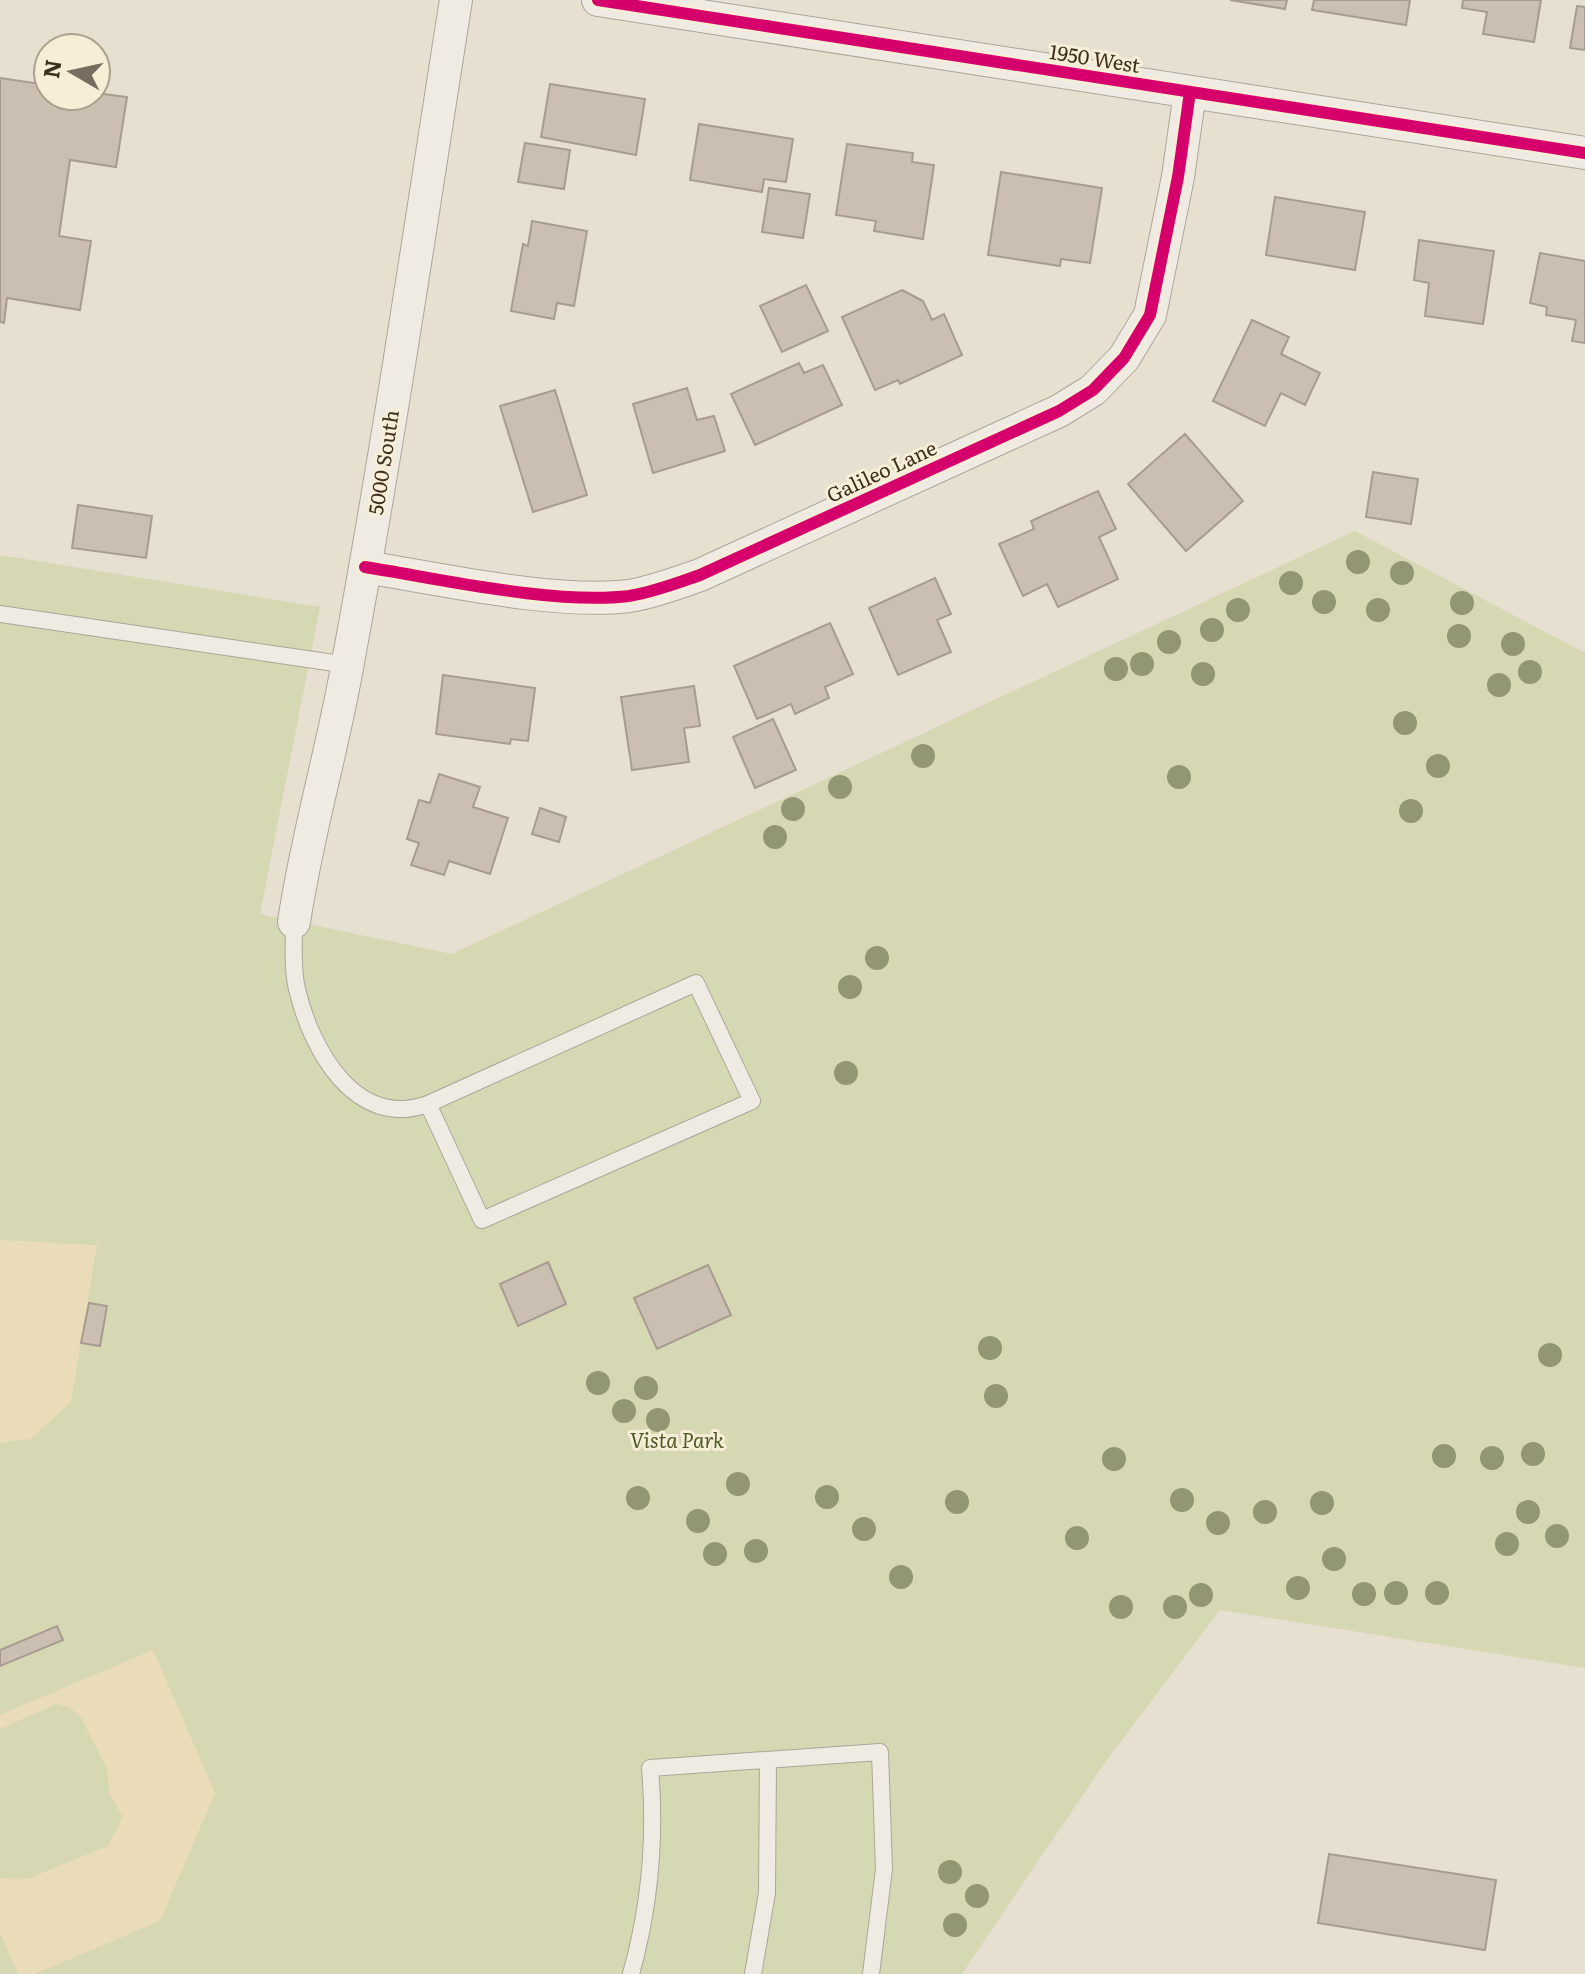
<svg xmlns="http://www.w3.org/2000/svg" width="1585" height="1974" font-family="Literata,serif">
  <rect width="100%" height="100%" fill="#e7e0d1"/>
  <path fill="#d6d7b3" d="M1355 531 1585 653V1668L1220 1610 1101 1768 962 1974H0V555L320 607 260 914 452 954Z"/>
  <path fill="#eadcb9" d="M0 1240 97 1245 71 1402 31 1439 0 1443Z
    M153 1650 215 1793 160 1921 35 1974H18L0 1933V1878L27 1879 108 1846 123 1817 110 1795 107 1769 80 1716 69 1707 56 1704 0 1729V1715Z"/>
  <path fill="#cbbfb2" stroke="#a89c90" stroke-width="2" d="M1230 0H1287L1285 9Z
    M1314 0H1410L1406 25 1312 10Z
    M1463 0H1541L1534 42 1483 34 1487 12 1462 8Z
    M1577 6 1585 7V50L1570 48Z
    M0 78 48 85V96H96V93L127 97 116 167 70 160 59 236 91 241 80 310 7 298 4 323 0 322Z
    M550 84 645 99 636 155 541 137Z
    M699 124 793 139 786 182 764 179 762 192 690 180Z
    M525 143 570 150 564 189 518 182Z
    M847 144 913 153 912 162 934 165 923 239 874 231 876 221 836 215Z
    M1001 172 1102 188 1090 263 1061 259 1060 266 988 255Z
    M769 188 810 194 803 238 762 232Z
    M1275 197 1365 212 1355 270 1266 255Z
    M532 221 587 231 574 306 557 303 554 319 511 311 523 244 528 246Z
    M1419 240 1494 251 1483 324 1425 316 1429 283 1414 280Z
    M1540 253 1585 261V343L1572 341 1576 320 1546 315 1547 307 1530 303Z
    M806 285 828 331 782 352 760 306Z
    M902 290 923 301 932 320 944 314 962 355 900 384 898 380 875 390 842 317Z
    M1252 320 1289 337 1281 354 1320 373 1305 405 1281 393 1265 426 1213 401Z
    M799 363 804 373 823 365 842 405 755 445 731 394Z
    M687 388 697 420 714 416 725 451 653 473 633 404Z
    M555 390 587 495 533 512 500 406Z
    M1185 434 1243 501 1186 551 1128 484Z
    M1373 472 1418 479 1411 524 1366 517Z
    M1098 491 1116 529 1099 537 1118 579 1058 607 1047 584 1023 596 999 544 1034 529 1031 521Z
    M78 505 152 516 146 558 72 548Z
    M935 578 951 614 937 620 951 652 898 675 869 608Z
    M830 623 853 674 825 687 829 698 795 714 791 704 757 719 734 666Z
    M443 675 535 688 528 741 511 739 510 744 436 734Z
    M694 686 700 726 684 728 689 762 632 770 621 697Z
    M773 719 796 770 755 788 733 737Z
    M439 774 480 787 473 807 508 818 490 874 449 861 444 875 411 865 419 843 407 839 419 800 430 803Z
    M540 808 566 817 559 842 532 834Z
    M548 1262 566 1304 518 1326 500 1284Z
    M708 1265 731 1315 657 1349 634 1298Z
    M89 1303 107 1306 100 1346 81 1343Z
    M57 1626 63 1640 0 1666V1650Z
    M1329 1854 1496 1880 1485 1950 1318 1923Z"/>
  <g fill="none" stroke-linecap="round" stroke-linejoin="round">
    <defs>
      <path id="lane" d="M0 614 348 665
        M294 922C294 944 292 968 297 989 311 1049 355 1130 428 1104L696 983 752 1101 482 1220 428 1104
        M631 1974C650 1906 656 1838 650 1768L880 1752 884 1869 871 1974
        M753 1974 767 1893 768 1760"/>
      <path id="street" d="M598 0 1585 153
        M365 567C441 579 555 605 629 596 654 592 677 583 700 575L1059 411 1093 390 1124 358 1150 315 1178 177 1190 92
        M294 922C307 834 333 749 348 662 389 442 421 221 456 0"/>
    </defs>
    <use href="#lane" stroke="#ada599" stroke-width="18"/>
    <use href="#street" stroke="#ada599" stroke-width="34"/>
    <use href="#lane" stroke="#efebe3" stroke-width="16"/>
    <use href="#street" stroke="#efebe3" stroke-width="32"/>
    <defs>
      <path id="cycleway" d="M598 0 1585 153
        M365 567C441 579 555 605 629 596 654 592 677 583 700 575L1059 411 1093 390 1124 358 1150 315 1178 177 1190 92"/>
    </defs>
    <use href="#cycleway" stroke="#f7eed8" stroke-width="17"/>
    <use href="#cycleway" stroke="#d6006c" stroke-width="12"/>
  </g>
  <g fill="#929673">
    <circle cx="1358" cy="562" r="12"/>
    <circle cx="1402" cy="573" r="12"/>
    <circle cx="1291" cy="583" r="12"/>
    <circle cx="1324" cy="602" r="12"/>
    <circle cx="1462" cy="603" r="12"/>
    <circle cx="1238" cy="610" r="12"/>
    <circle cx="1378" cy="610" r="12"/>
    <circle cx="1212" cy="630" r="12"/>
    <circle cx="1459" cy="636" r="12"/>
    <circle cx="1169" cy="642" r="12"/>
    <circle cx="1513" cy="644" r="12"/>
    <circle cx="1142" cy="664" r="12"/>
    <circle cx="1116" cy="669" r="12"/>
    <circle cx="1530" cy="672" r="12"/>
    <circle cx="1203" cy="674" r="12"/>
    <circle cx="1499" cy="685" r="12"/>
    <circle cx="1405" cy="723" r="12"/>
    <circle cx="923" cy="756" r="12"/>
    <circle cx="1438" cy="766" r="12"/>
    <circle cx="1179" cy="777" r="12"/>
    <circle cx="840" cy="787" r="12"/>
    <circle cx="793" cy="809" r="12"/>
    <circle cx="1411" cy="811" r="12"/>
    <circle cx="775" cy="837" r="12"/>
    <circle cx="877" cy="958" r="12"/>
    <circle cx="850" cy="987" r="12"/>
    <circle cx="846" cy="1073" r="12"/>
    <circle cx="990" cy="1348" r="12"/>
    <circle cx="1550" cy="1355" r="12"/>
    <circle cx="598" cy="1383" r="12"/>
    <circle cx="646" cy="1388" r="12"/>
    <circle cx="996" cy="1396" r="12"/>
    <circle cx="624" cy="1411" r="12"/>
    <circle cx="658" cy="1420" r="12"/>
    <circle cx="1533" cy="1454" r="12"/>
    <circle cx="1444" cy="1456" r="12"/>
    <circle cx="1492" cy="1458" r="12"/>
    <circle cx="1114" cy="1459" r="12"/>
    <circle cx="738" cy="1484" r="12"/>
    <circle cx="827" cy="1497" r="12"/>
    <circle cx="638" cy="1498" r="12"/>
    <circle cx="1182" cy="1500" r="12"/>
    <circle cx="957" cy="1502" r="12"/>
    <circle cx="1322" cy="1503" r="12"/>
    <circle cx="1265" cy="1512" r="12"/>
    <circle cx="1528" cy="1512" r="12"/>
    <circle cx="698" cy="1521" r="12"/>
    <circle cx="1218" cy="1523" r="12"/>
    <circle cx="864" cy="1529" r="12"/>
    <circle cx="1557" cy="1536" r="12"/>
    <circle cx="1077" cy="1538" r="12"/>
    <circle cx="1507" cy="1544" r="12"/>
    <circle cx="756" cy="1551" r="12"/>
    <circle cx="715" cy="1554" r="12"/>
    <circle cx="1334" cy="1559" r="12"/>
    <circle cx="901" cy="1577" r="12"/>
    <circle cx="1298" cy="1588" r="12"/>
    <circle cx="1396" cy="1593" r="12"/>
    <circle cx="1437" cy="1593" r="12"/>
    <circle cx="1364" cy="1594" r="12"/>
    <circle cx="1201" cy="1595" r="12"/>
    <circle cx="1121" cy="1607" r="12"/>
    <circle cx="1175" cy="1607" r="12"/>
    <circle cx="950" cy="1872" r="12"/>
    <circle cx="977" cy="1896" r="12"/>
    <circle cx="955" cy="1925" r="12"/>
  </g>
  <g text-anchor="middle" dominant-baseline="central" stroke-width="6" stroke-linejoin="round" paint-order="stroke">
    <g font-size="20" fill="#3d2e20" stroke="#f7eed8">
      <text transform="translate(1095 57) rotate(9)">1950 West</text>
      <text transform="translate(382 462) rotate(-81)">5000 South</text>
      <text transform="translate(881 470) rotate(-25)">Galileo Lane</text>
    </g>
    <g font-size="20" font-style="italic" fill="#4d5a26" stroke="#f7eed8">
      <text x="677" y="1439">Vista Park</text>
    </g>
  </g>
  <g transform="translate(72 72) rotate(279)"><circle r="38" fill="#f7eed8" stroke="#ada18e" stroke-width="2"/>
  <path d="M0-6L14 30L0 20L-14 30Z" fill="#786c5e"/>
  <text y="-12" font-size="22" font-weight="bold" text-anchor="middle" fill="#3d2e20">N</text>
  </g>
</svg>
